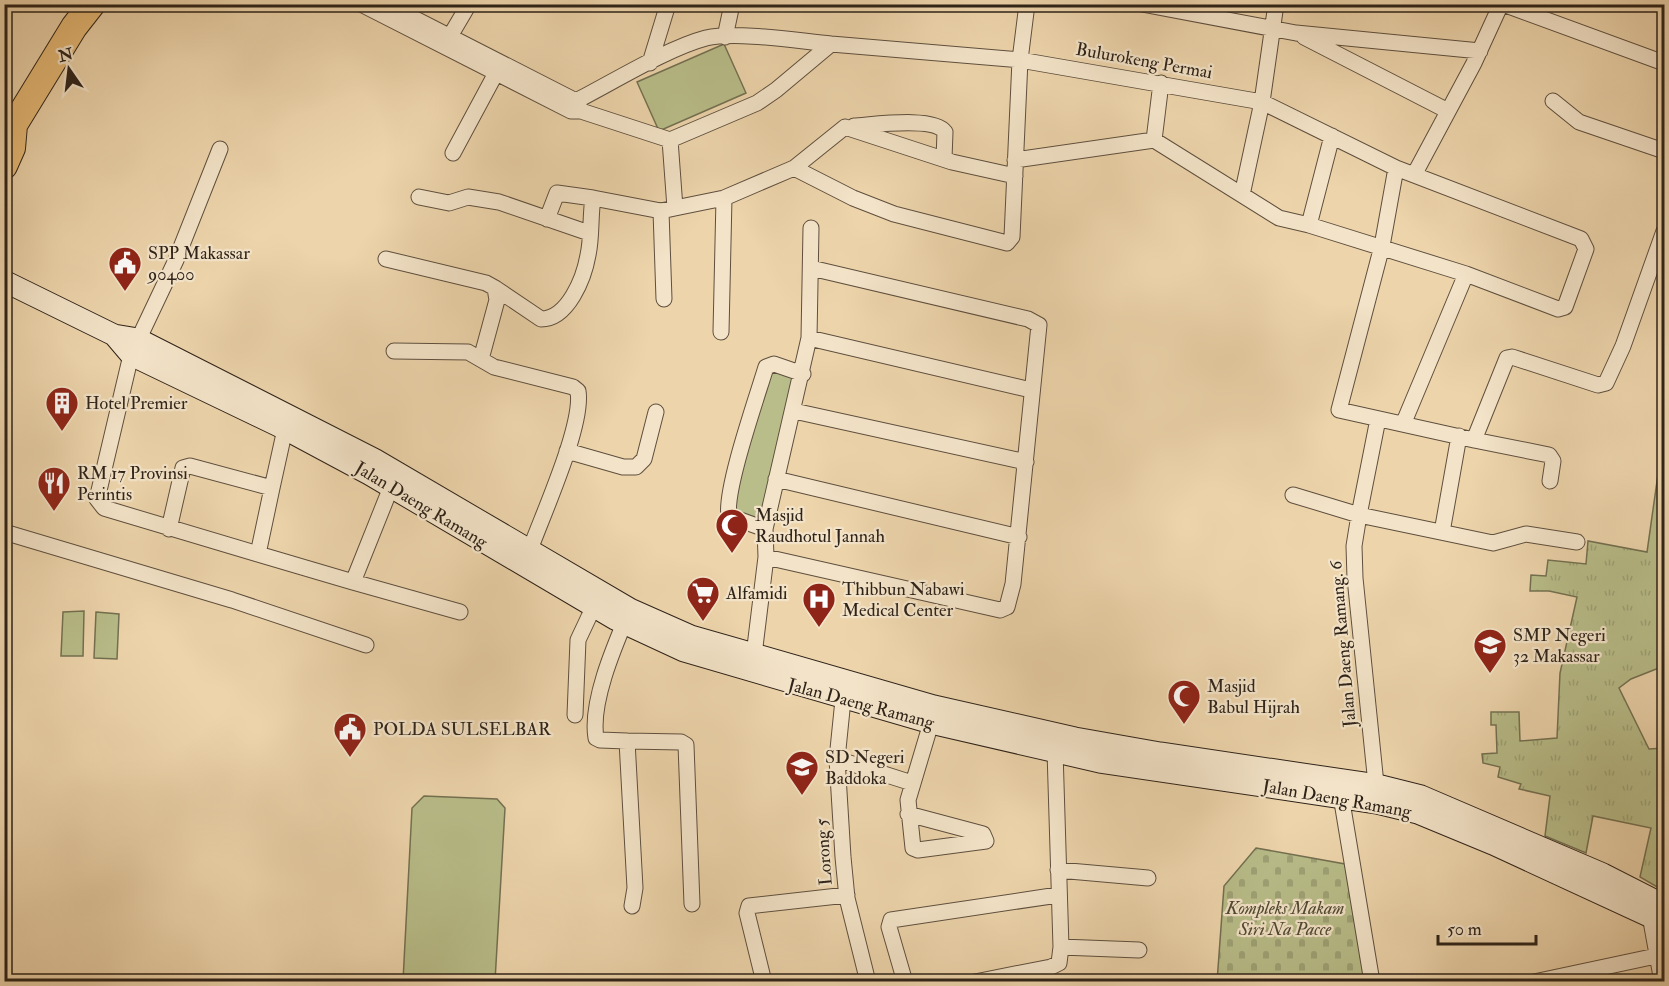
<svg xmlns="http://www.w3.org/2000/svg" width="1669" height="986" font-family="'IM FELL Double Pica',serif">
  <defs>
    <pattern id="grass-tufts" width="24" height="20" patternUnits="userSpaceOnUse" patternTransform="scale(1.5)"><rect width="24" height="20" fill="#b8bd89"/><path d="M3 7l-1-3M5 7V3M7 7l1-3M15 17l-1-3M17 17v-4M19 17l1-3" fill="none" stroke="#9ea276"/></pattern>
    <pattern id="cemetery-stones" width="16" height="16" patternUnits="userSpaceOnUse" patternTransform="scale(1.5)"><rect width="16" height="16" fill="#b8bd89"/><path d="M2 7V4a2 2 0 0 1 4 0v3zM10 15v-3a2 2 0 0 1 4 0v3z" fill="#9ea276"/></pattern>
  </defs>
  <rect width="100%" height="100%" fill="#edd4ab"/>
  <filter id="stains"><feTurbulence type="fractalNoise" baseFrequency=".00333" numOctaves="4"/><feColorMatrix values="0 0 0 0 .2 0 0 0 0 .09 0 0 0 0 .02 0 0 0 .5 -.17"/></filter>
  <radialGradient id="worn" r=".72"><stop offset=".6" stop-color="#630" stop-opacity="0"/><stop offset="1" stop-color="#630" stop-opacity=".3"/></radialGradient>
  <path fill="url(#grass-tufts)" stroke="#737051" stroke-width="1.5" d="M1661 453H1664V666L1631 679 1619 688 1649 749 1664 748V891L1640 877 1651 828 1593 816 1586 853 1545 836 1550 796 1519 789 1521 784 1498 777 1500 767 1483 763 1482 754 1497 753 1496 725H1491V712H1519L1520 741 1557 738 1560 673 1577 597 1549 591H1530L1531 575 1546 576 1548 560 1586 564 1588 541 1647 552Z"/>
  <path fill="url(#cemetery-stones)" stroke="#737051" stroke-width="1.5" d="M1256 848 1345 864 1365 981 1217 982 1224 886Z"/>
  <path fill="#b8bd89" stroke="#737051" stroke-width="1.5" d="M724 44 746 93 659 131 637 82Z
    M771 368 800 376 761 524 732 511 744 451Z
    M84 611 83 656H61L63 612Z
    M96 612 119 614 117 659 94 658Z
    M424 796 497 799 505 808 495 981H403L412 808Z"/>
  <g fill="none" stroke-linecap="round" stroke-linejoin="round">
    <defs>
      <path id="minor" d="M361 4 571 111H581L670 140 757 103 776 90 831 44 1020 60 1027 4
        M386 4 576 101 580 108
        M1142 4 1296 33 1480 51
        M1503 4 1664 63
        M725 37 732 4
        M1304 37 1448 111
        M449 38 469 4
        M650 63 668 4
        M1553 101 1579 122 1664 151
        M571 111 576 101C613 82 668 48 706 38 737 31 798 41 831 44
        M854 126C873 125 934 116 945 132L944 159
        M845 127 952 162 1015 176
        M1154 140 1161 83
        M220 149 176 260 131 355 97 499 104 508 258 554
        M453 153 496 73
        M1015 160 1154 140 1279 218 1309 225 1332 136
        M794 168 853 198 894 214 1007 243 1012 237 1020 60 1262 102 1396 168 1382 246 1339 410 1474 440 1507 358 1512 357 1598 385 1606 383 1623 346 1664 231
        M1414 175 1474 63 1501 4
        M1242 195 1262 102 1276 4
        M419 197 449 203 468 197 499 202 589 233
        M675 208 724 198 794 168 845 127
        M547 219 557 193 593 198
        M1309 225 1466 274 1558 309 1565 307 1586 249 1581 239 1396 168
        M386 259 486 283 495 288 497 300 481 359
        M495 288 541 319C568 319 584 278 588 255 592 237 590 217 593 198L661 211
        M664 299 661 211 675 208 670 140
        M721 332 724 198
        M809 338 1031 390
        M394 351 468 352 494 367 573 387 578 391C584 426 540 520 527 558
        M794 411 1026 462
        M1378 419 1359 515 1493 543 1526 534 1577 542
        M1404 422 1466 274
        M1474 440 1549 455 1553 461 1550 481
        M567 451 623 467H636L644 459 656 412
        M776 479 1019 537
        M272 488 258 554 353 582 391 487
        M1293 495 1359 515 1354 546 1355 578 1377 794
        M169 529 183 468 190 466 272 488 285 429
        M765 529 729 516C724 491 757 397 766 367L774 364 803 374
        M4 532 232 600 366 645
        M1442 532 1459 436
        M766 557 1000 610 1007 607 1013 584 1039 325 1028 319 811 268
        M353 582 460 612
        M628 614C614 647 590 703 596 738L600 740 627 741 635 888 632 906
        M753 663 766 557 765 529 809 338 811 228
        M844 690 837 759 843 857 847 898 868 982
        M575 715 578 640 594 606
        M627 741 681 742 686 745 692 904
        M837 759 912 783
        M1340 790 1372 982
        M908 814 983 834 986 841 918 850 913 848 908 800 931 723
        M1058 870 1148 878
        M1649 910 1662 982
        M1061 947 1139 950
        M764 982 747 913 749 906 847 895
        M905 982 889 927 891 920 1058 895
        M975 982 1051 967 1059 963 1061 947 1055 751
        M1534 982 1656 956"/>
      <path id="secondary" d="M4 281 114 335 138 339 374 459 630 609 691 636 934 706 1075 738 1160 753 1377 785 1421 796 1603 874 1664 905
        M114 335 131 355 285 429 369 474 615 619 684 651 931 723 1100 762 1377 803 1418 813 1493 844 1664 923"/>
      <path id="trunk" d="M4 134 14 125 74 27 92 4
        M4 166 12 148 14 125"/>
    </defs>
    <use href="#minor" stroke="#5e4f3e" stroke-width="17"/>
    <use href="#secondary" stroke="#2e2319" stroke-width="23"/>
    <use href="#trunk" stroke="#2e2319" stroke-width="28"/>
    <use href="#minor" stroke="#f3e3c8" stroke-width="15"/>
    <use href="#secondary" stroke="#f3e3c8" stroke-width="21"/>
    <use href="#trunk" stroke="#e6ba76" stroke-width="26"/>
  </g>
  <defs>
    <symbol id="civic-pin" viewBox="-11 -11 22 30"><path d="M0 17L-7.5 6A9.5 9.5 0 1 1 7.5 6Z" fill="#8f2418" stroke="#f3e3c8"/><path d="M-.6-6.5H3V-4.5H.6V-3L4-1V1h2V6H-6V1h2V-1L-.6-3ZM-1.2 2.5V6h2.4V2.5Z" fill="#fff"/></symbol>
    <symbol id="building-pin" viewBox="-11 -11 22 30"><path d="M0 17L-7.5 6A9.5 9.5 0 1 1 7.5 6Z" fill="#8f2418" stroke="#f3e3c8"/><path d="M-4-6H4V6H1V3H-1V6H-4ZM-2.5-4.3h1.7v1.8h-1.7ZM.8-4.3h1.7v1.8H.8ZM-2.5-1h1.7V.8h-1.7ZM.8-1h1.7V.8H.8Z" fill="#fff"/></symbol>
    <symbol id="restaurant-pin" viewBox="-11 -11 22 30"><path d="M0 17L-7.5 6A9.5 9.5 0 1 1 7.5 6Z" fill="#8f2418" stroke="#f3e3c8"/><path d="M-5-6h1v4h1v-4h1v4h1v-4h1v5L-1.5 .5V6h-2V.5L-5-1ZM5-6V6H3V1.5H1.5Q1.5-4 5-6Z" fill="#fff"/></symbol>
    <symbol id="mosque-pin" viewBox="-11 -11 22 30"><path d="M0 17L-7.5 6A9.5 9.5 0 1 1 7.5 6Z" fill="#8f2418" stroke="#f3e3c8"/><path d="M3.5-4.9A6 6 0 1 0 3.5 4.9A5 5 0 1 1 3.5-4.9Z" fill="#fff"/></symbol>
    <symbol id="supermarket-pin" viewBox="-11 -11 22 30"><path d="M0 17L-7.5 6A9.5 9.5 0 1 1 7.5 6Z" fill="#8f2418" stroke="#f3e3c8"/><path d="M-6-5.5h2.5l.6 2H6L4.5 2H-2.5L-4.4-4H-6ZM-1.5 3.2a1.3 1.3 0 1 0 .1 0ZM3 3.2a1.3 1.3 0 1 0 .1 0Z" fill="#fff"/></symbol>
    <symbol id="hospital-pin" viewBox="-11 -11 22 30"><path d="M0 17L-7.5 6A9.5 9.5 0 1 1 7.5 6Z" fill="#8f2418" stroke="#f3e3c8"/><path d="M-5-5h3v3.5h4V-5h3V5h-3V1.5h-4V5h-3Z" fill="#fff"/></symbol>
    <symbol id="school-pin" viewBox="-11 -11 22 30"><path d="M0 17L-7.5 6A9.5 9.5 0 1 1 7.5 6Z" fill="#8f2418" stroke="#f3e3c8"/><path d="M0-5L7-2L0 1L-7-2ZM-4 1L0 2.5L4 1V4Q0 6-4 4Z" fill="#fff"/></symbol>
  </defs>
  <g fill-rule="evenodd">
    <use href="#civic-pin" x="106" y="244" width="38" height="52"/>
    <use href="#building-pin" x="43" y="384" width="38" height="52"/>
    <use href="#restaurant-pin" x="35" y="464" width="38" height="52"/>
    <use href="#mosque-pin" x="713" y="506" width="38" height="52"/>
    <use href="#supermarket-pin" x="684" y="574" width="38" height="52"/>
    <use href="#hospital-pin" x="800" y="580" width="38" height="52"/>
    <use href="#school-pin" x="1471" y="626" width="38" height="52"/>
    <use href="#mosque-pin" x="1165" y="677" width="38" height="52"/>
    <use href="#civic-pin" x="331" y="710" width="38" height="52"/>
    <use href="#school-pin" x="783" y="748" width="38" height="52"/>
  </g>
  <g text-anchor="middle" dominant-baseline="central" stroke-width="4.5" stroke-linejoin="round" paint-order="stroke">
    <g font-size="18" fill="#2e2319" stroke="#f3e3c8">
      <text transform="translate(1144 61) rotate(10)">Bulurokeng Permai</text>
      <text transform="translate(421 505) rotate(31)">Jalan Daeng Ramang</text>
      <text transform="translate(1343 644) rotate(-95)">Jalan Daeng Ramang. 6</text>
      <text transform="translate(861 704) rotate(15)">Jalan Daeng Ramang</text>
      <text transform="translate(1337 799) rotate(10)">Jalan Daeng Ramang</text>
      <text transform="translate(824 852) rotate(-94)">Lorong 5</text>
    </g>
    <g font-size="18" fill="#2e2319" stroke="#f3e3c8" text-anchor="start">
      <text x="148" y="253">SPP Makassar<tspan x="148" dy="21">90400</tspan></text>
      <text x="85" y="403">Hotel Premier</text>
      <text x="77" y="473">RM 17 Provinsi<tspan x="77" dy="21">Perintis</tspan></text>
      <text x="755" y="515">Masjid<tspan x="755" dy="21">Raudhotul Jannah</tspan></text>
      <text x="842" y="589">Thibbun Nabawi<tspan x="842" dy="21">Medical Center</tspan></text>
      <text x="726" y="593">Alfamidi</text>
      <text x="1513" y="635">SMP Negeri<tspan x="1513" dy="21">32 Makassar</tspan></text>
      <text x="1207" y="686">Masjid<tspan x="1207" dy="21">Babul Hijrah</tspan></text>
      <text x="373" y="729">POLDA SULSELBAR</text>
      <text x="825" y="757">SD Negeri<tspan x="825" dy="21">Baddoka</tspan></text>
    </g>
    <g font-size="18" font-style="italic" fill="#504a35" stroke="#f3e3c8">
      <text x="1285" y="908">Kompleks Makam<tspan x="1285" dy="21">Siri Na Pacce</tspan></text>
    </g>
  </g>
  <rect width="1669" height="986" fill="none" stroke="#edd4ab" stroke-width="24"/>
  <rect x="6" y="6" width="1657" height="974" fill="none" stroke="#2e2319" stroke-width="3"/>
  <rect x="12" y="12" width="1645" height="962" fill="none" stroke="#2e2319" stroke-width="1.5"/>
  <g transform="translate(69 69) rotate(346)" stroke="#f3e3c8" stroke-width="4.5" paint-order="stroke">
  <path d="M0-4.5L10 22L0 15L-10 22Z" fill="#2e2319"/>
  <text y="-9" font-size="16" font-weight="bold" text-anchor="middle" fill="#2e2319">N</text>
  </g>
  <path d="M1438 935v9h98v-9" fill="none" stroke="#2e2319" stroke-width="3"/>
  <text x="1447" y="935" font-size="18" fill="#2e2319" stroke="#f3e3c8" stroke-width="4.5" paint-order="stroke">50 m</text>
  <rect width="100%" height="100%" filter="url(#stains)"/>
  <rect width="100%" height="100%" fill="url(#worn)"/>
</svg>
